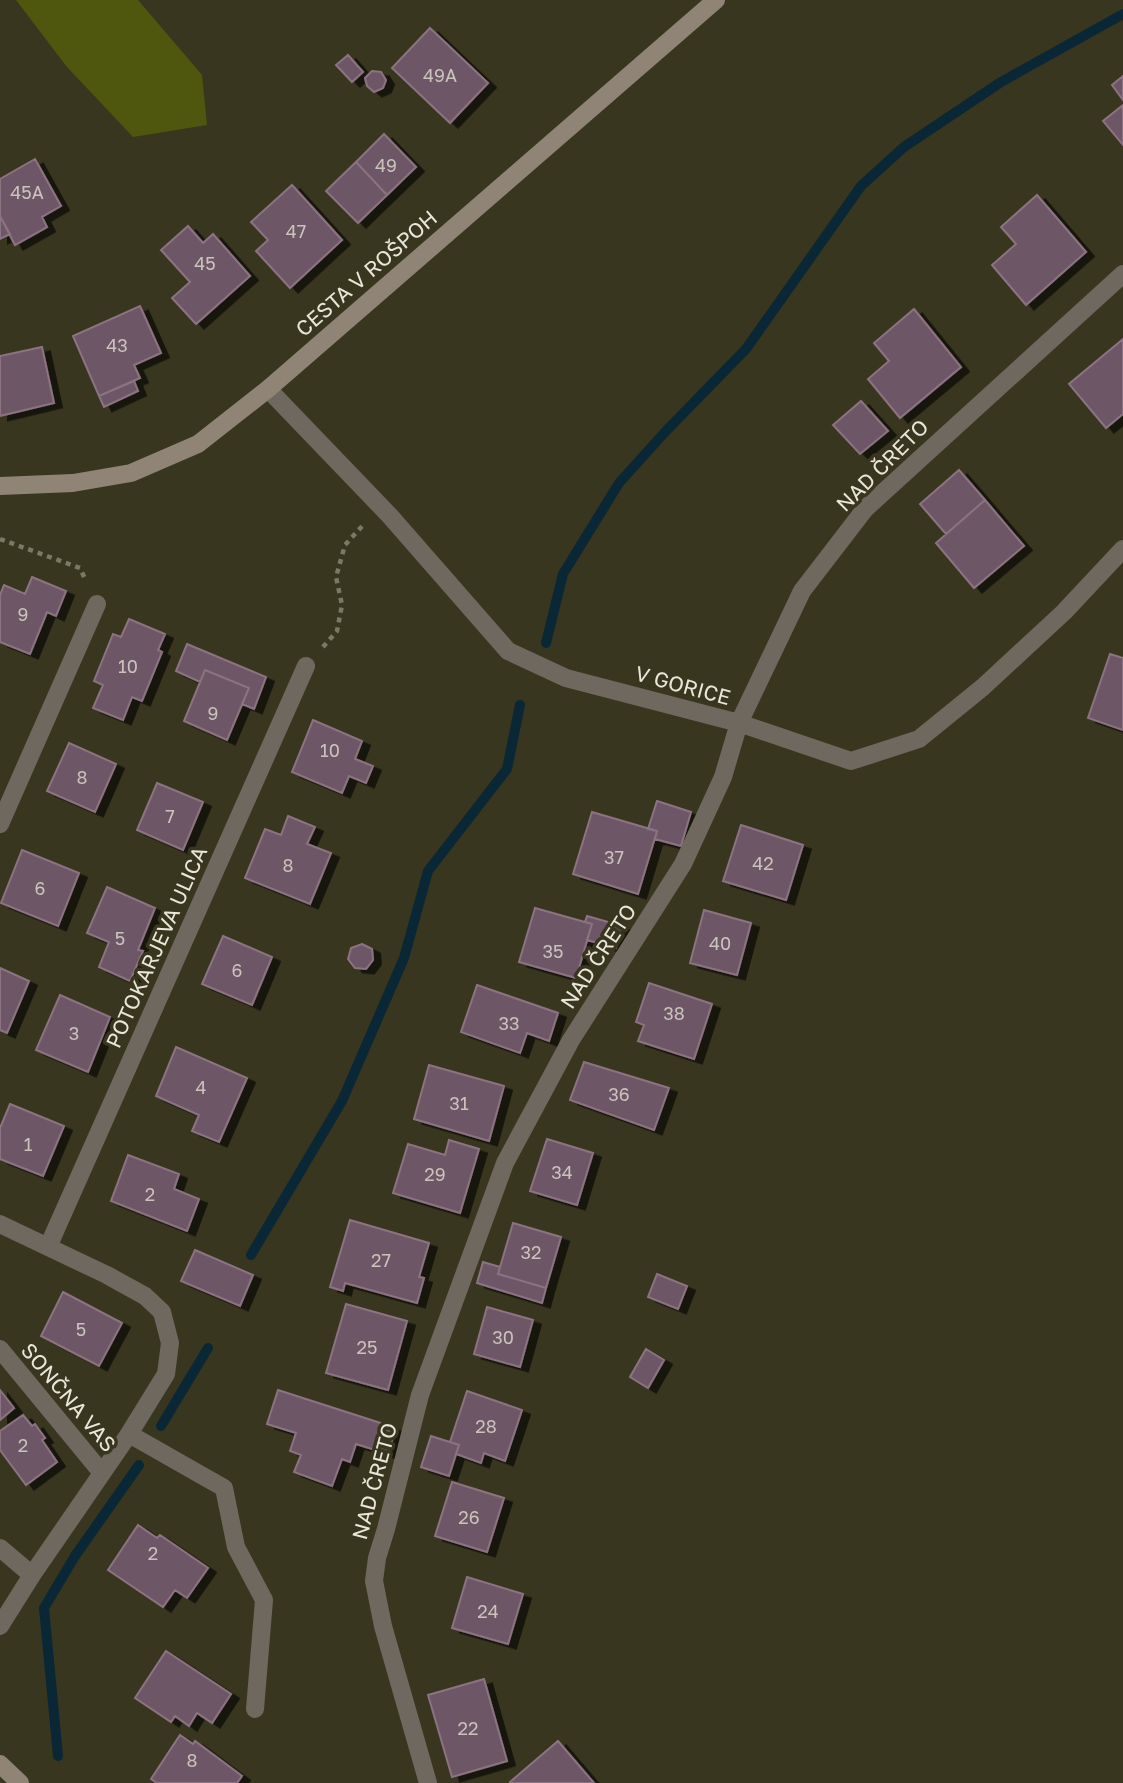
<svg xmlns="http://www.w3.org/2000/svg" width="1123" height="1783" font-family="'Golos Text',sans-serif">
  <defs>
    <filter id="shadow"><feDropShadow dx="8" dy="4.5" stdDeviation="0" flood-color="#0009"/></filter>
  </defs>
  <rect width="100%" height="100%" fill="#393620"/>
  <path fill="#4e570d" d="M16 0H138L202 75 207 125 133 137 67 67Z"/>
  <g fill="none" stroke-linecap="round" stroke-linejoin="round">
    <path stroke="#0a2735" stroke-width="10" d="M546 643 563 574 619 483 666 431 746 349 861 186 904 147 1001 82 1123 14
      M251 1255 342 1101 404 958 428 871 507 769 520 705
      M161 1426 208 1348
      M58 1756 44 1608 75 1556 139 1465"/>
  </g>
  <path fill="#6d5765" stroke="#8b7381" stroke-width="2" filter="url(#shadow)" d="M430 28 488 83 450 123 392 68Z
    M348 55 363 72 352 82 336 65Z
    M372 71 381 72 386 80 383 88 374 92 367 86 365 78Z
    M1123 76V100L1112 85Z
    M1123 105V145L1103 121Z
    M384 134 416 167 387 195 356 162Z
    M35 159 61 206 42 217 47 227 15 245 0 216V179Z
    M356 162 387 195 358 223 326 191Z
    M292 185 342 240 290 288 256 251 268 240 251 222Z
    M1037 195 1086 252 1026 305 992 265 1016 244 1001 227Z
    M0 216 10 234 0 239Z
    M188 226 203 243 213 234 250 276 196 324 172 298 190 282 161 250Z
    M140 306 161 353 134 365 140 378 99 396 73 336Z
    M914 309 961 367 900 418 868 379 889 361 874 343Z
    M1123 339V414L1106 428 1069 384Z
    M42 347 54 403 0 416V356Z
    M134 381 138 391 104 407 99 396Z
    M861 401 888 431 860 454 833 425Z
    M959 470 985 500 946 534 920 504Z
    M985 500 1024 546 974 588 936 543Z
    M32 577 66 591 56 616 47 612 30 654 0 642V595L4 585 25 594Z
    M129 619 165 634 158 650 162 652 142 701 132 697 123 720 93 708 103 685 94 681 113 634 121 637Z
    M187 644 266 677 254 709 242 704 249 688 205 670 200 682 176 671Z
    M1110 654 1123 658V730L1088 718Z
    M205 670 249 688 227 740 184 721Z
    M313 720 362 741 355 759 373 766 366 783 349 776 342 793 292 772Z
    M69 743 116 764 95 812 47 791Z
    M157 783 203 802 183 850 137 830Z
    M657 801 691 812 681 846 655 839 657 831 648 829Z
    M592 812 657 831 638 894 573 874Z
    M288 816 315 827 307 844 331 853 310 904 245 878 265 829 281 835Z
    M741 825 803 845 786 900 723 881Z
    M22 850 79 873 58 926 1 903Z
    M107 887 155 908 138 950 143 951 130 981 99 967 109 942 87 933Z
    M535 908 592 924 576 978 519 962Z
    M704 910 751 923 737 975 690 963Z
    M587 916 622 926 616 948 587 940 592 924 585 922Z
    M223 936 272 957 252 1005 202 984Z
    M362 944 372 949 373 960 366 969 355 968 348 959 351 948Z
    M0 968 29 981 7 1033 0 1030Z
    M649 983 712 1004 694 1059 638 1041 644 1025 636 1022Z
    M477 985 558 1013 549 1041 527 1033 520 1053 461 1032Z
    M60 995 110 1017 88 1072 36 1050Z
    M176 1047 247 1078 219 1142 192 1131 199 1115 156 1096Z
    M584 1062 669 1088 654 1130 570 1100Z
    M429 1065 504 1086 489 1141 414 1119Z
    M10 1104 64 1126 43 1176 0 1159V1128Z
    M547 1139 593 1153 577 1205 530 1191Z
    M449 1140 479 1149 460 1213 393 1193 408 1144 445 1155Z
    M128 1155 179 1174 174 1189 199 1199 187 1231 111 1201Z
    M350 1220 429 1243 419 1277 424 1278 417 1303 345 1283 343 1291 330 1287Z
    M513 1223 561 1237 546 1288 498 1274Z
    M195 1250 253 1275 240 1306 181 1281Z
    M483 1262 500 1267 498 1274 546 1288 542 1303 477 1283Z
    M657 1274 687 1286 678 1309 648 1297Z
    M63 1292 122 1323 99 1366 41 1336Z
    M346 1304 407 1321 388 1390 326 1373Z
    M487 1307 533 1320 520 1367 474 1354Z
    M646 1349 664 1360 648 1388 630 1377Z
    M0 1390 14 1408 0 1420Z
    M278 1390 396 1428 388 1454 356 1444 350 1462 342 1459 332 1486 294 1472 301 1455 290 1451 296 1433 267 1424Z
    M467 1391 522 1410 505 1461 484 1453 481 1463 456 1454 459 1445 450 1442Z
    M23 1415 32 1426 35 1424 45 1438 42 1440 57 1462 26 1485 0 1450V1431Z
    M431 1436 459 1445 449 1476 421 1467Z
    M452 1482 504 1498 487 1552 435 1536Z
    M138 1525 157 1538 160 1535 208 1568 187 1598 175 1590 163 1607 108 1570Z
    M467 1577 523 1594 508 1644 452 1628Z
    M166 1651 231 1694 212 1723 197 1713 189 1726 175 1716 171 1722 135 1698Z
    M484 1679 507 1761 452 1777 428 1695Z
    M180 1735 193 1744 195 1741 242 1776 237 1783H157L151 1779Z
    M558 1741 594 1783H511L510 1782Z"/>
  <g fill="none" stroke-linecap="round" stroke-linejoin="round">
    <path stroke="#7b7966" stroke-width="4.5" stroke-dasharray="5 5" stroke-linecap="butt" d="M0 539 80 568 86 581
      M323 647 337 631 342 605 336 577 345 545 364 524"/>
    <path stroke="#6f685f" stroke-width="18" d="M268 389 390 516 508 651 566 678 739 723 851 761 919 739 983 687 1064 612 1123 549
      M0 824 97 604
      M0 1224 107 1275 145 1296 162 1312 170 1343 166 1374 129 1434 32 1575 0 1626
      M48 1247 306 666
      M0 1349 102 1473
      M129 1434 224 1488 236 1547 264 1600 255 1709
      M0 1548 32 1575
      M428 1783 383 1626 374 1581 377 1558 386 1529 420 1395 505 1163 571 1040 683 864 723 777 739 723 802 591 865 509 1123 274"/>
    <path stroke="#908476" stroke-width="18" d="M0 486 73 483 131 473 198 444 268 389 716 0
      M0 1764 20 1783"/>
  </g>
  <g text-anchor="middle" dominant-baseline="central" stroke-width="7" stroke-linejoin="round" paint-order="stroke">
    <g font-size="18" fill="#cac3bc">
      <text x="440" y="75">49A</text>
      <text x="386" y="165">49</text>
      <text x="27" y="192">45A</text>
      <text x="296" y="231">47</text>
      <text x="205" y="263">45</text>
      <text x="117" y="345">43</text>
      <text x="23" y="614">9</text>
      <text x="128" y="666">10</text>
      <text x="213" y="713">9</text>
      <text x="330" y="750">10</text>
      <text x="82" y="777">8</text>
      <text x="170" y="816">7</text>
      <text x="614" y="857">37</text>
      <text x="763" y="863">42</text>
      <text x="288" y="865">8</text>
      <text x="40" y="888">6</text>
      <text x="120" y="938">5</text>
      <text x="720" y="943">40</text>
      <text x="553" y="951">35</text>
      <text x="237" y="970">6</text>
      <text x="674" y="1013">38</text>
      <text x="509" y="1023">33</text>
      <text x="74" y="1033">3</text>
      <text x="201" y="1087">4</text>
      <text x="619" y="1094">36</text>
      <text x="459" y="1103">31</text>
      <text x="28" y="1144">1</text>
      <text x="562" y="1172">34</text>
      <text x="435" y="1174">29</text>
      <text x="150" y="1194">2</text>
      <text x="531" y="1252">32</text>
      <text x="381" y="1260">27</text>
      <text x="81" y="1329">5</text>
      <text x="503" y="1337">30</text>
      <text x="367" y="1347">25</text>
      <text x="486" y="1426">28</text>
      <text x="23" y="1445">2</text>
      <text x="469" y="1517">26</text>
      <text x="153" y="1553">2</text>
      <text x="488" y="1611">24</text>
      <text x="468" y="1728">22</text>
      <text x="192" y="1760">8</text>
    </g>
    <g font-size="21" fill="#e9e7d9" stroke="#393620">
      <text transform="translate(366 273) rotate(-41)">CESTA V ROŠPOH</text>
      <text transform="translate(882 465) rotate(-45)">NAD ČRETO</text>
      <text transform="translate(683 685) rotate(15)">V GORICE</text>
      <text transform="translate(156 947) rotate(-66)">POTOKARJEVA ULICA</text>
      <text transform="translate(598 956) rotate(-57)">NAD ČRETO</text>
      <text transform="translate(69 1397) rotate(50)">SONČNA VAS</text>
      <text transform="translate(374 1481) rotate(-75)">NAD ČRETO</text>
    </g>
  </g>
</svg>
